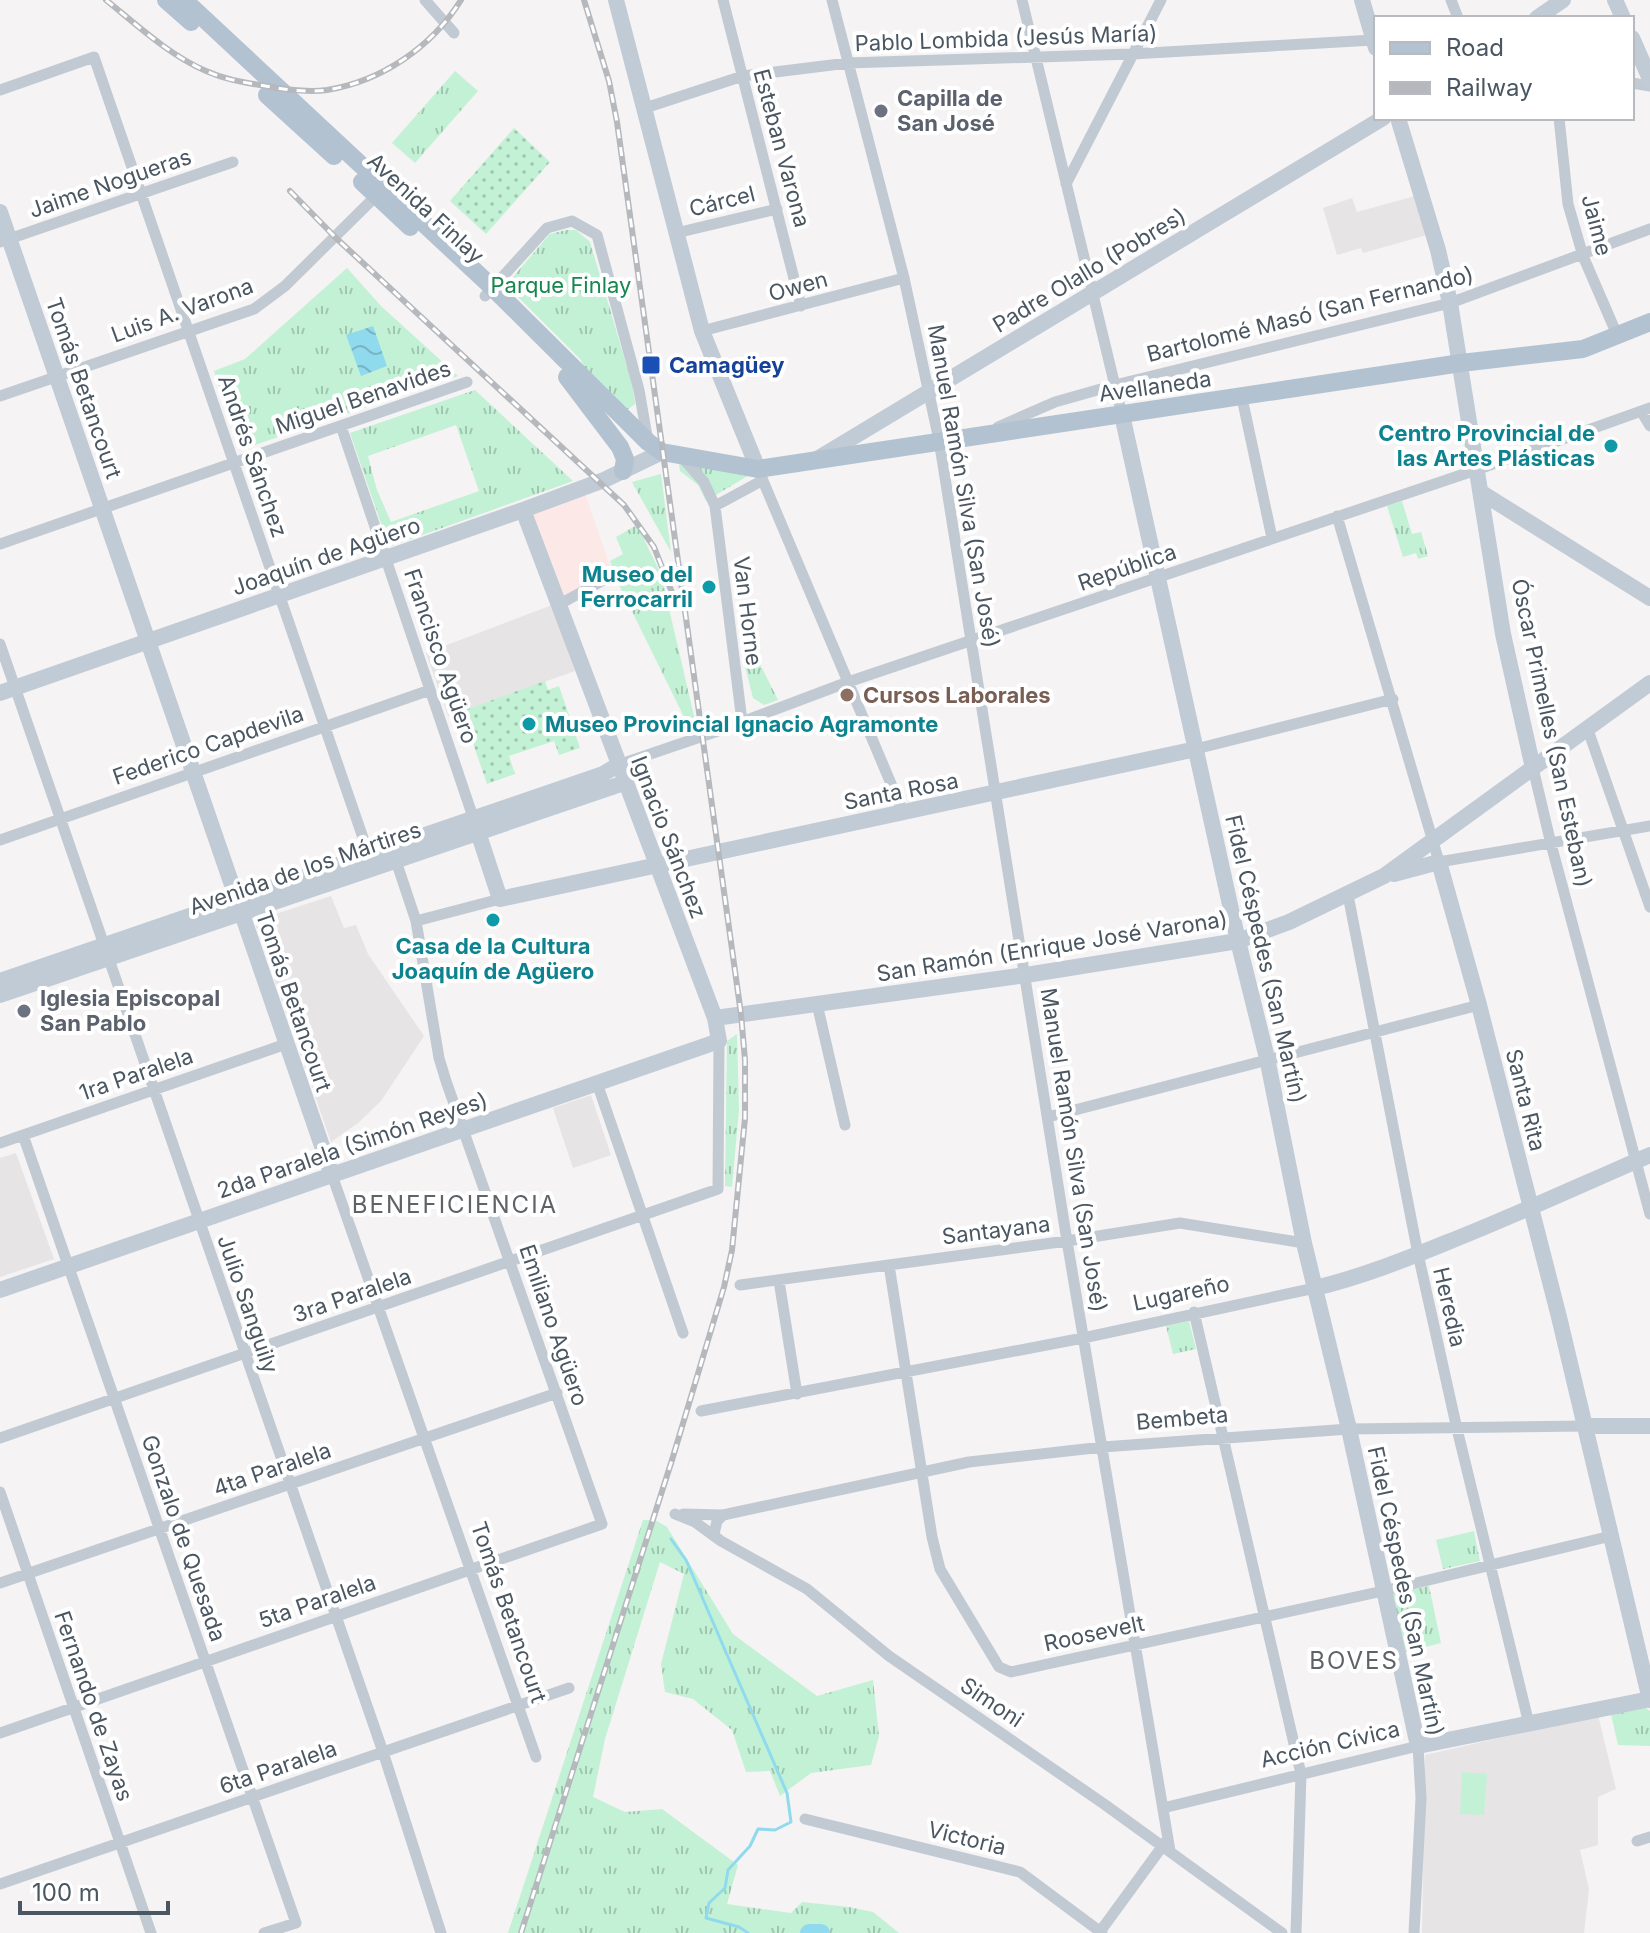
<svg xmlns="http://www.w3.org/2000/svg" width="1650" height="1933" font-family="Inter,sans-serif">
  <defs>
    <pattern id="grass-tufts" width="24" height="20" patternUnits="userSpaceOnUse" patternTransform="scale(2)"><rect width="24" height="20" fill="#c3f1d5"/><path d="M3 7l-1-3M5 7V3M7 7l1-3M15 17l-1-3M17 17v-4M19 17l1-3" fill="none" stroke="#a0c6b0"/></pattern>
    <pattern id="garden-dots" width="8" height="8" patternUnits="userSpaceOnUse" patternTransform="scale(2)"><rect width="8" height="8" fill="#c3f1d5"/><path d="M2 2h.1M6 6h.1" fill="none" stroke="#a0c6b0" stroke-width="1.8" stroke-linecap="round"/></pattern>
    <pattern id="water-waves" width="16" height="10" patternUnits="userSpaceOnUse" patternTransform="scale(2)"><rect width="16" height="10" fill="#90daee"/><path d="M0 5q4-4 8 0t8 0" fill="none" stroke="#78b4c4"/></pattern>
  </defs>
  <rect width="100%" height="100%" fill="#f5f3f3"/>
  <path fill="#e6e4e5" d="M1415 196 1427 235 1363 253 1361 248 1337 255 1323 208 1352 198 1357 212Z
    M552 605 575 671 448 716 426 653Z
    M331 896 344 928 356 925 368 954 424 1036 381 1101 358 1123 331 1142 254 921Z
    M591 1095 611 1155 573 1168 553 1108Z
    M16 1153 54 1259 0 1277V1158Z
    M1598 1715 1616 1789 1598 1797V1845L1580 1850 1589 1889 1584 1933H1422L1425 1755Z"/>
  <path fill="#fce8e6" d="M583 488 613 575 558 605 523 510Z"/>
  <path fill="url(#grass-tufts)" fill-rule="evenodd" d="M455 71 478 91 415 163 392 143Z
    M566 230H576L590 242 633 387 635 404 628 409H623L584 367 581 360 506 285 550 234Z
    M347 268 381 306 458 376 240 450 214 371 245 359Z
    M475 390 573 481 389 547 350 433ZM456 425 479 491 391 522 377 490 368 456Z
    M679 464 751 474 706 501 698 485 680 471Z
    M661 474 671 552 632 482Z
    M1402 501 1412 534 1421 532 1428 556 1418 559 1416 553 1403 557 1387 506Z
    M637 525 661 574 697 729 693 730 688 718 685 719 618 583 610 561 623 554 616 537Z
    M757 658 778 700 764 705 753 698 744 662Z
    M737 1034 739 1110 732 1187 725 1186 727 1041Z
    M1189 1321 1196 1349 1173 1354 1166 1326Z
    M643 1520H655L667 1527 733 1634 817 1696 873 1680 879 1736 871 1765 811 1773 780 1796 770 1771 746 1772 732 1730 693 1699 665 1692 661 1664 684 1574 660 1562 605 1739 593 1797 625 1812 662 1809 738 1865 727 1904 791 1913 802 1902 849 1907 873 1912 899 1933H508Z
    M1474 1531 1480 1561 1443 1569 1436 1540Z
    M1429 1586 1441 1643 1402 1653 1388 1595Z
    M1645 1707 1650 1711V1746L1618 1745 1610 1710Z"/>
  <path fill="url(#garden-dots)" d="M514 128 550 162 486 234 450 201Z
    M545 681 548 690 559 686 580 748 559 755 554 741 509 756 515 774 487 784 462 711Z"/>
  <path fill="#c3f1d5" d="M1462 1772 1487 1774 1484 1815 1460 1814Z"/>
  <path fill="url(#water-waves)" d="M373 326 387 366 361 376 346 335Z"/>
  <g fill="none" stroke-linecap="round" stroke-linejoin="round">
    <path stroke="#90daee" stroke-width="3" d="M671 1539 686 1560 787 1793 791 1822 775 1830 758 1829 750 1846 728 1870 725 1888 709 1903 706 1918 739 1927 748 1933"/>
    <path stroke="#90daee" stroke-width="18" d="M809 1933H821"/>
    <path stroke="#c1cad2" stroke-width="11" d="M425 0 454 33
      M723 0 801 306
      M832 0 904 278 939 440 1067 1241 1170 1851
      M1022 0 1122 415
      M1451 0 1458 18
      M1632 83 1650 86
      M0 90 94 57 371 861
      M645 108 743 76 848 63 1132 54 1373 40
      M1559 118 1568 204 1583 256 1618 337
      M1066 184 1161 0
      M676 233 777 209
      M0 242 233 162
      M485 296 547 228 572 221 597 235 639 390 648 442
      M702 331 904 278
      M0 396 254 309 285 286 379 193
      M1242 398 1272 538
      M1641 411 1650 426
      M341 426 474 820
      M998 427 1055 402 1115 385 1450 303 1650 229
      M680 455 704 482 715 506 742 721
      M758 469 903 812
      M715 506 763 480
      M1337 516 1439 862 1650 826
      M0 544 467 382
      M558 605 613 575
      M0 644 383 1752 441 1933
      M1588 730 1650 907
      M1196 749 1393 699
      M618 765 715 732 848 682 1479 469 1650 408
      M1533 768 1551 844 1650 1214
      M0 840 430 690
      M1348 895 1418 1254 1457 1429 1529 1724
      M416 921 500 899
      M817 1004 845 1125
      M597 1083 683 1333
      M1048 1117 1479 1005
      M23 1135 296 1923 264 1933
      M0 1143 286 1044
      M332 1175 536 1757
      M889 1265 932 1537 940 1569 999 1667 1011 1672 1043 1665 1383 1591 1611 1536
      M779 1281 797 1394
      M740 1285 1067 1241 1180 1223 1304 1243
      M1194 1312 1301 1774 1296 1933
      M701 1411 1083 1338 1315 1288
      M0 1438 718 1189 719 1041
      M0 1492 151 1933
      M675 1514 695 1522 721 1541 807 1589 889 1656 1104 1804 1282 1933
      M683 1514 723 1515
      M714 1534 717 1521 723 1515 969 1462 1103 1447 1349 1429 1585 1426
      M0 1583 557 1393
      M0 1733 602 1524 446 1081 439 1058 416 921 396 861
      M1163 1808 1418 1746 1421 1798 1414 1933
      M805 1819 1020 1872 1102 1933
      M1637 1841 1650 1837
      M0 1884 569 1688
      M1099 1933 1167 1840"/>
    <path stroke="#c1cbd6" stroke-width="16" d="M616 0 702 331 758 469
      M1362 0 1376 48
      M1615 0 1623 18
      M1537 18 1563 0
      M1632 38 1650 79
      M1398 118 1438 250 1450 303 1503 634 1533 768
      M0 212 332 1175
      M1122 415 1238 941 1267 1058 1304 1243 1349 1429 1418 1746 1650 1699
      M817 459 1383 118
      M1482 493 1650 598
      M0 693 523 510 604 480 662 452
      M474 820 500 899C732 847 965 801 1196 749
      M1394 874 1439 862 1479 1005 1559 1317 1650 1700
      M0 981 603 774 618 765
      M0 995 624 783
      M715 1018 1026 975 1238 941 1289 922 1384 876 1650 683
      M1315 1288C1361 1277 1404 1260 1448 1242 1516 1215 1583 1184 1650 1155
      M0 1290 719 1041 715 1018 523 510
      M1585 1426H1650"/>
    <path stroke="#b3c2d1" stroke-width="18" d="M166 0 191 22
      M184 0 493 288 648 442 662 452 758 469 1461 363 1583 349 1650 322
      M267 95 334 156
      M362 182 410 227
      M567 377 620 447 625 459 623 471"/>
    <defs>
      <path id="rail" d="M106 0C137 25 169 55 206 71 224 79 241 82 260 85 281 89 305 93 327 90 382 81 432 47 461 0
        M290 191 336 238 624 505 654 547 675 600
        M521 1933 672 1460 724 1287 732 1250 745 1118V1060L741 1014 617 122 609 81 584 0"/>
    </defs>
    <use href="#rail" stroke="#b5b8bd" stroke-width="6"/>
    <use href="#rail" stroke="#fff" stroke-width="3" stroke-dasharray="9" stroke-linecap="butt"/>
  </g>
  <g fill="#6b7280" stroke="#fff" stroke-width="3">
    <circle cx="881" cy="111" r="8"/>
    <circle cx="24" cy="1011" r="8"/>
  </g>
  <rect fill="#1a4fb4" stroke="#fff" stroke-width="3" x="641" y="355" width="20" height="20" rx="4"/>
  <g fill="#0f9aa8" stroke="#fff" stroke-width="3">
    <circle cx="1611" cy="446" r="8"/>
    <circle cx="709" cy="587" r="8"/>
    <circle cx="529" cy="724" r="8"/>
    <circle cx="493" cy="920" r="8"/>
  </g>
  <circle fill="#8d6e63" stroke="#fff" stroke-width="3" cx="847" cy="695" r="8"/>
  <g text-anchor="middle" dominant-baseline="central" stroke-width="8" stroke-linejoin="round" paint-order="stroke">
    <g font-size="22" fill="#4a5661" stroke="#fff">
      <text transform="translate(1006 38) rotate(-2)">Pablo Lombida (Jesús María)</text>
      <text transform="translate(782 148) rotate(75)">Esteban Varona</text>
      <text transform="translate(110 183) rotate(-19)">Jaime Nogueras</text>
      <text transform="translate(722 201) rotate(-14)">Cárcel</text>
      <text transform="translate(426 208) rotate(43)">Avenida Finlay</text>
      <text transform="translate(1597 225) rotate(75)">Jaime</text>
      <text transform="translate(1089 270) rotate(-31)">Padre Olallo (Pobres)</text>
      <text transform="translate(798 286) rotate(-15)">Owen</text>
      <text transform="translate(182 310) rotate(-20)">Luis A. Varona</text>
      <text transform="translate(1310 314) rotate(-14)">Bartolomé Masó (San Fernando)</text>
      <text transform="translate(1155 386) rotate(-8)">Avellaneda</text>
      <text transform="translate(84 388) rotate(71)">Tomás Betancourt</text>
      <text transform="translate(363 397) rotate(-19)">Miguel Benavides</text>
      <text transform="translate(253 456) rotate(71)">Andrés Sánchez</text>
      <text transform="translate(964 486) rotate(80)">Manuel Ramón Silva (San José)</text>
      <text transform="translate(326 556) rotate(-19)">Joaquín de Agüero</text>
      <text transform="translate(1127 567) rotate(-19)">República</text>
      <text transform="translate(748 611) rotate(83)">Van Horne</text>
      <text transform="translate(441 656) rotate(71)">Francisco Agüero</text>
      <text transform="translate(1552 733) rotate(78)">Óscar Primelles (San Esteban)</text>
      <text transform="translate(208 745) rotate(-19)">Federico Capdevila</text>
      <text transform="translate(901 791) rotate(-11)">Santa Rosa</text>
      <text transform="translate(669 837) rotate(69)">Ignacio Sánchez</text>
      <text transform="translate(305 868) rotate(-19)">Avenida de los Mártires</text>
      <text transform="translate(1052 946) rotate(-9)">San Ramón (Enrique José Varona)</text>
      <text transform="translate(1266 959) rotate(77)">Fidel Céspedes (San Martín)</text>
      <text transform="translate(294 1001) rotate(71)">Tomás Betancourt</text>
      <text transform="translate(136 1074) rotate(-19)">1ra Paralela</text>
      <text transform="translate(1526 1100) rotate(76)">Santa Rita</text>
      <text transform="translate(352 1145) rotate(-19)">2da Paralela (Simón Reyes)</text>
      <text transform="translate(1074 1150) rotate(81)">Manuel Ramón Silva (San José)</text>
      <text transform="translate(996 1230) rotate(-7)">Santayana</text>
      <text transform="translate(1181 1293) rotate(-12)">Lugareño</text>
      <text transform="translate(352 1295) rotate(-19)">3ra Paralela</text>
      <text transform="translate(248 1304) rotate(71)">Julio Sanguily</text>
      <text transform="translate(1450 1307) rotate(77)">Heredia</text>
      <text transform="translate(554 1325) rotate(71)">Emiliano Agüero</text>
      <text transform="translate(1182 1418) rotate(-5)">Bembeta</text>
      <text transform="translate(272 1469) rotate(-19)">4ta Paralela</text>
      <text transform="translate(184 1538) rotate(71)">Gonzalo de Quesada</text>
      <text transform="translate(1406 1591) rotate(78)">Fidel Céspedes (San Martín)</text>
      <text transform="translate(317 1601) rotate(-19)">5ta Paralela</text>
      <text transform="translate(509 1612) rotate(71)">Tomás Betancourt</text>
      <text transform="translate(1094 1633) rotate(-12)">Roosevelt</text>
      <text transform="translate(992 1702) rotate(34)">Simoni</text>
      <text transform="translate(94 1706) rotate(71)">Fernando de Zayas</text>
      <text transform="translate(1330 1744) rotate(-13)">Acción Cívica</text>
      <text transform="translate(278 1767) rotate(-19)">6ta Paralela</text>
      <text transform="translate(967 1838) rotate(14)">Victoria</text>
    </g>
    <g font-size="22" font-weight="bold" fill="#5b616d" stroke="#fff" text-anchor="start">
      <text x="897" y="98">Capilla de<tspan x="897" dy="25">San José</tspan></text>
      <text x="40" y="998">Iglesia Episcopal<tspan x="40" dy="25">San Pablo</tspan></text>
    </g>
    <g font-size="22" fill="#17864f" stroke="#fff">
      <text x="561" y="285">Parque Finlay</text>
    </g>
    <g font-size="22" font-weight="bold" fill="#164399" stroke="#fff" text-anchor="start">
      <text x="669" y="365">Camagüey</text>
    </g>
    <g font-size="22" font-weight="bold" fill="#0d838f" stroke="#fff" text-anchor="end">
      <text x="1595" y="433">Centro Provincial de<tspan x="1595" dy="25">las Artes Plásticas</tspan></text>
      <text x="693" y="574">Museo del<tspan x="693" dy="25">Ferrocarril</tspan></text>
      <text x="545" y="724" text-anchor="start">Museo Provincial Ignacio Agramonte</text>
      <text x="493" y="946" text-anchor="middle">Casa de la Cultura<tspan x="493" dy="25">Joaquín de Agüero</tspan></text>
    </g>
    <g font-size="22" font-weight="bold" fill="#785e54" stroke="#fff" text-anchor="start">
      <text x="863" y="695">Cursos Laborales</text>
    </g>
    <g font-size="24" letter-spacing="2" fill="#5f6368" stroke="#fff">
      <text x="455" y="1204">BENEFICIENCIA</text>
      <text x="1354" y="1660">BOVES</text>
    </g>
  </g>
  <rect x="1374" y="16" width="260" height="104" fill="#ffffff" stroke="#b7bbc0" stroke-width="2"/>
  <rect x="1390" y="42" width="40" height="12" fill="#b3c2d1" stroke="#b7bbc0" stroke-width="2"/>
  <text x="1446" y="56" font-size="24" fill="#4a5661">Road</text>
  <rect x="1390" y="82" width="40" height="12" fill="#b5b8bd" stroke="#b7bbc0" stroke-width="2"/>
  <text x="1446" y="96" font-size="24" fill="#4a5661">Railway</text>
  <path d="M20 1901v12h148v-12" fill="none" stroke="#4a5661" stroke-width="4"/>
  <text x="32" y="1901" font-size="24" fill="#4a5661" stroke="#ffffff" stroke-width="6" paint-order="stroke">100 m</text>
</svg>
